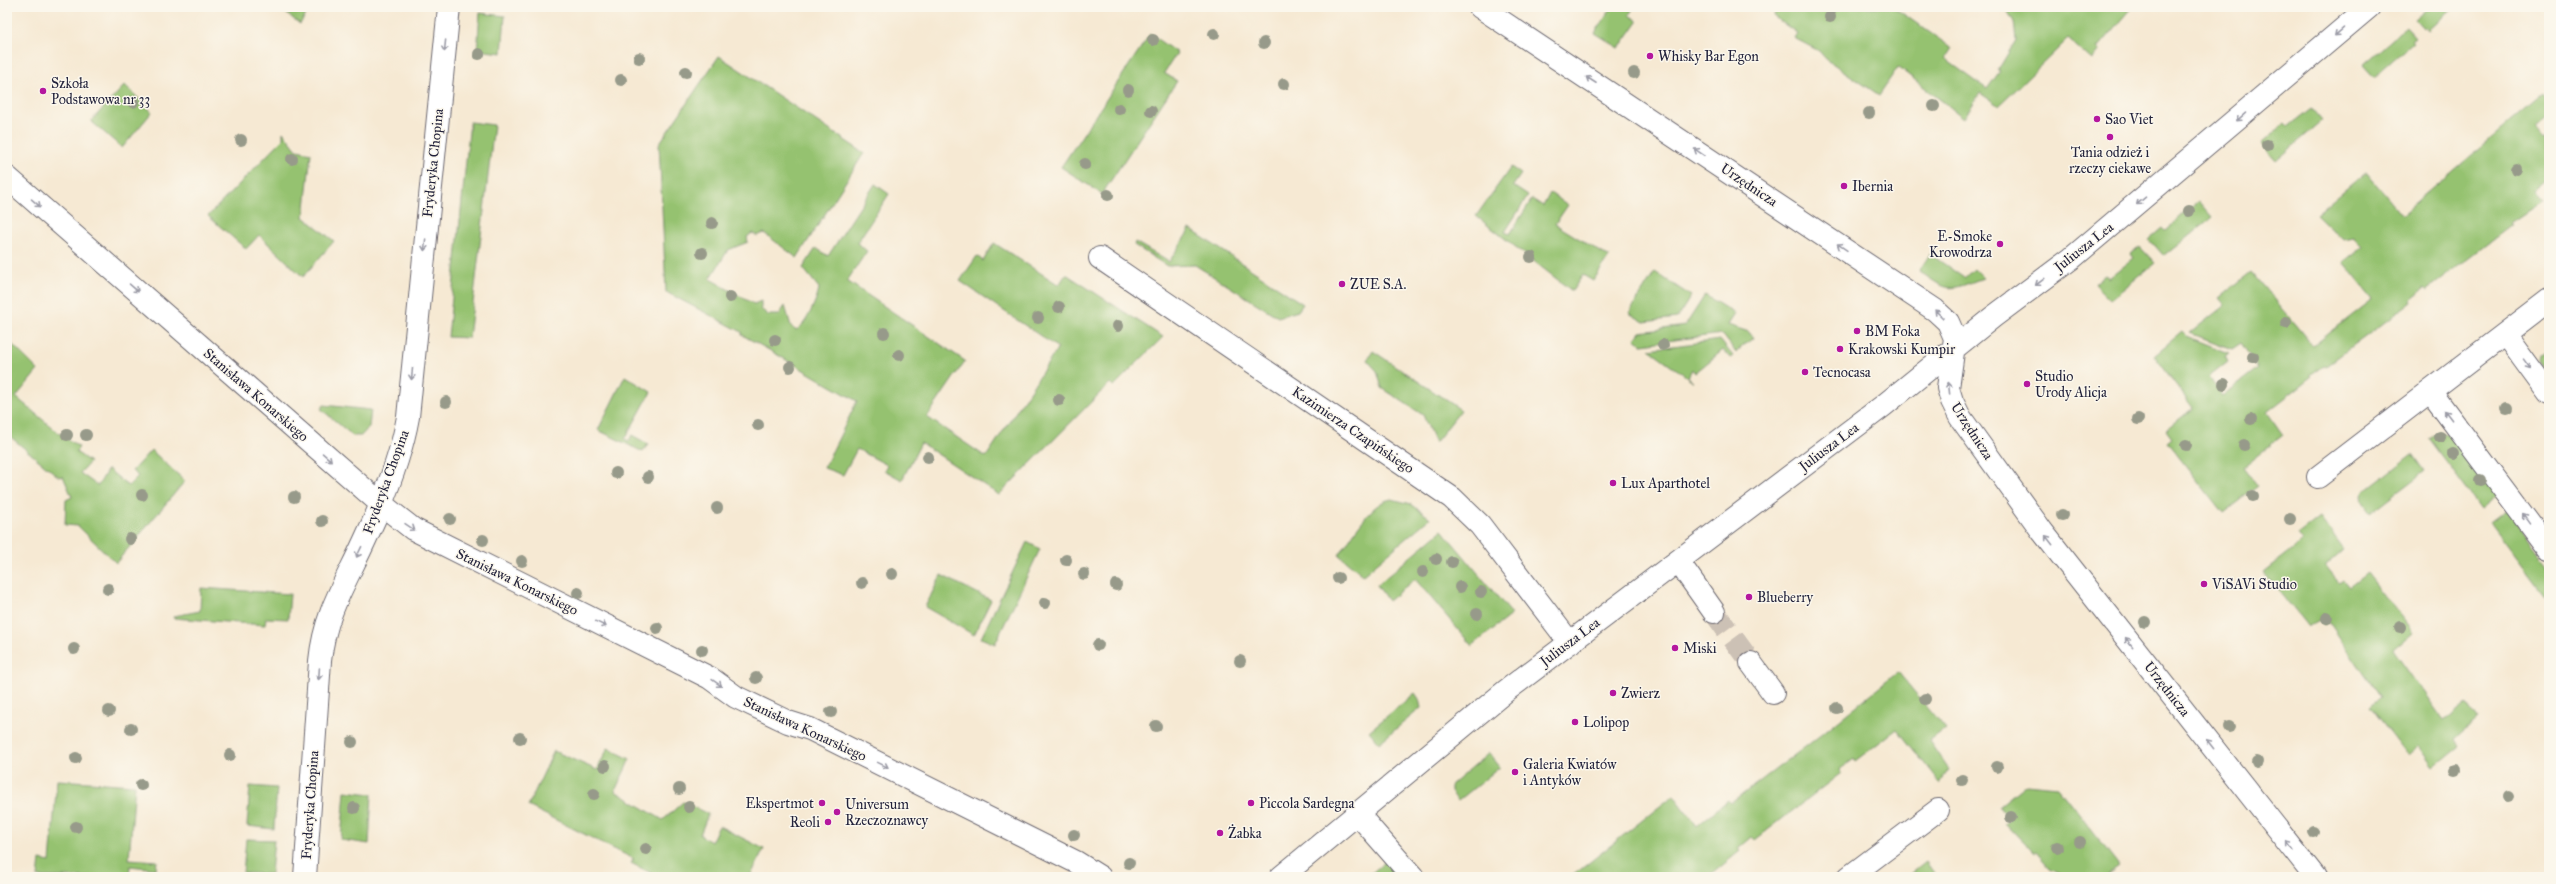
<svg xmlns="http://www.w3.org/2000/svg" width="2556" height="884" font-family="'IM FELL Great Primer',serif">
  <rect width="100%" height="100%" fill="#fbf7ec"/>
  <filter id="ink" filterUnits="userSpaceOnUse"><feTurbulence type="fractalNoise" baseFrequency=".025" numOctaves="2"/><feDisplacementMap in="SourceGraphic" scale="8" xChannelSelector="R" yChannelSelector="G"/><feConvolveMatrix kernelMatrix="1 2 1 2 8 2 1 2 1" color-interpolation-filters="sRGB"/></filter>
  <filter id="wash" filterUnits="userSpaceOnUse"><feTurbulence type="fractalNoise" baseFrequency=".012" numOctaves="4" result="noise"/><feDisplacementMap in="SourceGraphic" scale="16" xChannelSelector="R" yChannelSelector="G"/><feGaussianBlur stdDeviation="0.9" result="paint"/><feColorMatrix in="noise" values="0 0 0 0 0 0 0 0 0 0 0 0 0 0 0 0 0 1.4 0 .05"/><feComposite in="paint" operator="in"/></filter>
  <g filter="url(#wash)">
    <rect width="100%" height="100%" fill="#f6e9d3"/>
    <path fill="#95c270" stroke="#5c7256" d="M278 7H311L300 24Z
      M1612 7H1634L1629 15 1638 21 1619 48 1595 33Z
      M1779 7H1897L1896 9 1952 48 1945 59 1987 89 2000 71 1998 70 2016 40 2014 22 2005 7H2133L2098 48 2100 50 2092 60 2068 39 1999 106 1980 93 1964 118 1898 67 1879 95 1826 59 1819 51 1794 38 1797 33 1773 16Z
      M2430 7H2454L2428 30 2426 27 2423 29 2415 20Z
      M480 13 505 16 502 53 477 50Z
      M2406 27 2415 37 2411 40 2413 42 2374 77 2363 65Z
      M1150 34 1177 53 1164 73 1177 81 1102 194 1061 167Z
      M719 56 864 153 797 258 764 233 757 236 752 233 747 237 748 242 728 250 710 279 754 304 761 301V309L768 315H779L785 306 791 326 795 330C805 329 818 297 819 288L803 268 816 248 828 256 875 184 889 194 857 243 867 251 847 281 965 361 927 417 986 457 1058 348 960 281 977 256 983 261 994 243 1059 285 1066 274 1163 337 1114 386 1110 383 999 495 921 443 902 480 884 470 887 465 857 449 843 475 824 468 857 401C818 379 781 356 742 335V332L666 292 659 144Z
      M125 85 152 112 122 148 91 121Z
      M2545 92 2549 97V114L2537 124 2546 135 2549 133V177L2532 191 2541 202 2510 223 2512 225 2427 290 2425 288 2411 299 2412 302 2326 366 2324 365 2310 375 2312 377 2267 412 2283 435 2243 467 2258 486 2223 513 2167 442 2172 438 2166 430 2193 408 2154 355 2182 332 2186 336 2229 353 2225 356 2228 362 2209 377 2222 396 2258 368 2241 343 2232 349 2190 333 2225 305 2219 298 2251 272 2313 346 2373 299 2343 262 2362 247 2353 238 2343 240 2316 214 2366 172 2402 215Z
      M2311 108 2322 121 2276 161 2261 144 2284 124 2287 127Z
      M470 122 494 125 469 338 448 337Z
      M283 132 297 150 311 153 304 217 334 241 303 277 259 235 246 249 208 216 283 139Z
      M1511 167 1521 174 1513 186 1528 196 1505 232 1510 234 1532 199 1543 206 1550 193 1568 205 1555 224 1609 257 1593 281 1583 275 1572 291 1476 216Z
      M2198 201 2212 217 2164 256 2149 239 2162 228 2165 231Z
      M1190 229 1303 304 1298 311 1278 317 1195 265 1167 266 1134 245 1135 242 1169 262Z
      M2140 247 2155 263 2110 300 2094 284 2105 275 2109 278 2134 258 2131 254Z
      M1930 254 1964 278 1974 269 1983 278C1948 291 1950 293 1919 271Z
      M1655 272 1691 296 1677 318 1644 322 1629 313Z
      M1705 295 1735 314 1728 325 1749 332 1753 338 1736 352 1722 334 1642 344 1635 339 1640 332 1685 326Z
      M7 339 38 370 16 397 55 430 79 447 76 452 90 462 80 473 98 486 108 469 128 486 138 476 132 471 151 450 185 481 116 563 78 526 65 525 66 500 72 497 63 476 59 477 7 434Z
      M1720 340 1733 356 1730 358 1723 350 1695 373 1692 369 1688 377 1694 382 1649 349Z
      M2549 348V377L2539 360 2540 354Z
      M1373 351 1461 410 1435 443 1423 415 1382 388 1377 371 1367 360Z
      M625 376 651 392 625 439 629 441 632 435 648 444 643 452 598 430Z
      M324 405 371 410 369 427 361 436H353L321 409Z
      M2439 433 2449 434 2498 495 2481 509 2429 439Z
      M2413 454 2425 471 2370 513 2362 501 2364 492Z
      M1392 499 1411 504 1430 518 1363 575 1339 555C1351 538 1371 501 1392 499Z
      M2507 509 2549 565V600L2490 522Z
      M2320 517 2344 549 2325 566 2339 583 2343 580 2349 587 2367 573 2413 632 2393 649 2444 721 2467 703 2478 719 2454 740 2459 746 2434 766 2419 745 2408 755 2370 706 2380 697 2329 622 2325 625 2320 619 2308 627 2264 572 2302 542 2297 535Z
      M1442 530 1512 614 1472 646 1415 579 1388 601 1377 585Z
      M1027 542 1040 549 995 644 981 638Z
      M941 575 991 600 974 635 925 607Z
      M201 588 290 594 288 619 266 618 265 625 173 618 174 616 200 611Z
      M1898 672 1945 729 1929 741 1948 769 1940 783 1897 729 1855 761 1854 759 1839 770 1841 773 1755 840 1752 837 1738 849 1740 851 1708 877H1571L1674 795 1697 826 1728 800 1731 803 1813 741Z
      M1415 693 1419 699 1421 708 1379 743 1369 731Z
      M608 748 630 759 615 791 663 820 683 802 708 814 700 835 711 842 719 826 764 849 750 877H659L631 863 634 859 528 806 554 751 597 770Z
      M1489 753 1500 767 1458 801 1451 792V785Z
      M57 780 135 785 129 859 157 861 156 869 130 866 129 877H38L40 860 50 862Z
      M2026 784 2058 787 2120 867 2106 877H2069L2050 868 2036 852 2034 853 2005 823 2010 819 1999 806Z
      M250 786 277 788 274 829 247 826Z
      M345 791 372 794 369 844 341 840Z
      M246 839 274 840 271 874 243 873Z
      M1386 861 1400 877H1367Z
      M1926 862 1937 877H1907Z"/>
  </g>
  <g filter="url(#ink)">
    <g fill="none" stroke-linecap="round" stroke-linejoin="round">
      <path stroke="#ccc1b5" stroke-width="22" stroke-dasharray="22 11" stroke-linecap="butt" d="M1714 612 1751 663"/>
      <defs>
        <path id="service" d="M2505 334 2549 394
          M2430 391 2549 550
          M2318 477 2549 300
          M1357 813 1413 877
          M1849 877 1938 810"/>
        <path id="minor" d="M1480 7 1935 310 1948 322 1955 338 1948 388 1952 401 1960 417 2042 531 2315 877
          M7 177 380 503 413 529 710 678 736 697 788 722 810 729 1076 862 1100 877
          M1100 258 1452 498 1480 525 1570 643
          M1678 561 1714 612
          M1751 663 1773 693
          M305 877 320 661C325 612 345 584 365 540 382 504 401 456 408 417L449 7
          M1281 877 1507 690 1883 406 1993 317 2072 258 2369 7"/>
      </defs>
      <use href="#service" stroke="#6c6870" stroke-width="24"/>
      <use href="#minor" stroke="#6c6870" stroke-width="24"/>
      <use href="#service" stroke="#fff" stroke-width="22"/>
      <use href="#minor" stroke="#fff" stroke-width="22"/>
    </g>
    <g fill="#979a8a">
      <circle cx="1830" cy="17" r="6"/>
      <circle cx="1214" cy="34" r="6"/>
      <circle cx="1153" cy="40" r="6"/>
      <circle cx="1264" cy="43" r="6"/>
      <circle cx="479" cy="54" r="6"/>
      <circle cx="639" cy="58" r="6"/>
      <circle cx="686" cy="72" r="6"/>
      <circle cx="1634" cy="73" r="6"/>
      <circle cx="621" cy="80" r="6"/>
      <circle cx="1284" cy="84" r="6"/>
      <circle cx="1128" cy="90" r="6"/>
      <circle cx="133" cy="102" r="6"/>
      <circle cx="1934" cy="106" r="6"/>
      <circle cx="1119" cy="109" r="6"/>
      <circle cx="1151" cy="111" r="6"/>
      <circle cx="1869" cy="113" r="6"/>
      <circle cx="241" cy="140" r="6"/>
      <circle cx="2267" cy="145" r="6"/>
      <circle cx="292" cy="159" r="6"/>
      <circle cx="1085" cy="164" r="6"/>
      <circle cx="2516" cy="169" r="6"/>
      <circle cx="1108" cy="195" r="6"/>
      <circle cx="2189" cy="211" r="6"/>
      <circle cx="712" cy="223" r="6"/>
      <circle cx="702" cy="253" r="6"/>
      <circle cx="1531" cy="257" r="6"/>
      <circle cx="730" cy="297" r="6"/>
      <circle cx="1059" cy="307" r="6"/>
      <circle cx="1038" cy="318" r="6"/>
      <circle cx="2286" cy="323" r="6"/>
      <circle cx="1118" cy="326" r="6"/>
      <circle cx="884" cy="333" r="6"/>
      <circle cx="775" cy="340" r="6"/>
      <circle cx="1663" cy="345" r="6"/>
      <circle cx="899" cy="355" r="6"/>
      <circle cx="2253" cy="357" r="6"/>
      <circle cx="790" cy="367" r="6"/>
      <circle cx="2224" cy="384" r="6"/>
      <circle cx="1059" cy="400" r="6"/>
      <circle cx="446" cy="402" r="6"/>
      <circle cx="2506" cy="408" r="6"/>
      <circle cx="2138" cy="419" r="6"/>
      <circle cx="2251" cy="419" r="6"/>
      <circle cx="758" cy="425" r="6"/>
      <circle cx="67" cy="435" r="6"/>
      <circle cx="86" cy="435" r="6"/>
      <circle cx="2440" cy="437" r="6"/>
      <circle cx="2186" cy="445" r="6"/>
      <circle cx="2244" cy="445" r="6"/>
      <circle cx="2453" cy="454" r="6"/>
      <circle cx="928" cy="457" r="6"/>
      <circle cx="616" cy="473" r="6"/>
      <circle cx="648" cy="477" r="6"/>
      <circle cx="2480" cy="480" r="6"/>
      <circle cx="142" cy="495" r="6"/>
      <circle cx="2253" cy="496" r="6"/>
      <circle cx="294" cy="497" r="6"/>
      <circle cx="717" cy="508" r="6"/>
      <circle cx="2062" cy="515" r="6"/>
      <circle cx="450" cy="519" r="6"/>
      <circle cx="2290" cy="519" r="6"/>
      <circle cx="322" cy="521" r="6"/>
      <circle cx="130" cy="539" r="6"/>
      <circle cx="483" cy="540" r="6"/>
      <circle cx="1436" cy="559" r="6"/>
      <circle cx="1066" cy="560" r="6"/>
      <circle cx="522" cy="561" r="6"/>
      <circle cx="1452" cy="562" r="6"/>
      <circle cx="1423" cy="572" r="6"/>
      <circle cx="892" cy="574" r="6"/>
      <circle cx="1084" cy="574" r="6"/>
      <circle cx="1338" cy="578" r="6"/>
      <circle cx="862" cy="583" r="6"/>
      <circle cx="1116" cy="585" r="6"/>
      <circle cx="1460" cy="587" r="6"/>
      <circle cx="108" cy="589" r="6"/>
      <circle cx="1481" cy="592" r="6"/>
      <circle cx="578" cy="593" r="6"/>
      <circle cx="1045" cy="603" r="6"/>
      <circle cx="1477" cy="614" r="6"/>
      <circle cx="2327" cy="618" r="6"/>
      <circle cx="2145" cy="622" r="6"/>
      <circle cx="2400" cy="627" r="6"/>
      <circle cx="657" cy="628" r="6"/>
      <circle cx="1098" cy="645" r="6"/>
      <circle cx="74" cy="649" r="6"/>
      <circle cx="702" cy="650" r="6"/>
      <circle cx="1240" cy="661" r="6"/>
      <circle cx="756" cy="678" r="6"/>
      <circle cx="1925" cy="699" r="6"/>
      <circle cx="1837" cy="708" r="6"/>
      <circle cx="109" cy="711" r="6"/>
      <circle cx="831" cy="712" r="6"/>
      <circle cx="1156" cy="726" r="6"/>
      <circle cx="2229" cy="727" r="6"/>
      <circle cx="131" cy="729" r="6"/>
      <circle cx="520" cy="738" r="6"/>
      <circle cx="352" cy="742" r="6"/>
      <circle cx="230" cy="755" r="6"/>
      <circle cx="76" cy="758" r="6"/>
      <circle cx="2257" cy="762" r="6"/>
      <circle cx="605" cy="766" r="6"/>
      <circle cx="1997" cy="767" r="6"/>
      <circle cx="2455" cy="770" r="6"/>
      <circle cx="1962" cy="780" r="6"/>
      <circle cx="141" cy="785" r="6"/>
      <circle cx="679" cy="789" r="6"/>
      <circle cx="594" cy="794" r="6"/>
      <circle cx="2508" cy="796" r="6"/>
      <circle cx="689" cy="807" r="6"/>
      <circle cx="354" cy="808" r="6"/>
      <circle cx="2011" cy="817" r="6"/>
      <circle cx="76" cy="827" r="6"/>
      <circle cx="2313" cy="831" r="6"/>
      <circle cx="1074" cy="835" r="6"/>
      <circle cx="2080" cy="842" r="6"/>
      <circle cx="2057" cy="847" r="6"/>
      <circle cx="646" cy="849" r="6"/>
      <circle cx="1129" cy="863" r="6"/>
    </g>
    <defs><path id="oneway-shaft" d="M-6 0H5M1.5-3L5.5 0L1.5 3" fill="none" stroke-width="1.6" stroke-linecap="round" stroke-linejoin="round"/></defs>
    <g stroke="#9c9ca7">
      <use href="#oneway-shaft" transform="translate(2339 32) rotate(139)"/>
      <use href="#oneway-shaft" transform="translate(445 46) rotate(96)"/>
      <use href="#oneway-shaft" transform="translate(1591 80) rotate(-147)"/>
      <use href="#oneway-shaft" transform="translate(2241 117) rotate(139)"/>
      <use href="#oneway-shaft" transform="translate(1699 152) rotate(-146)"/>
      <use href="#oneway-shaft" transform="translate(2141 201) rotate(140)"/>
      <use href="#oneway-shaft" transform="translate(36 203) rotate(41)"/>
      <use href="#oneway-shaft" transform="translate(425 245) rotate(96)"/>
      <use href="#oneway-shaft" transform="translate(1842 247) rotate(-146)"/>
      <use href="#oneway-shaft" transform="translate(2040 282) rotate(143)"/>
      <use href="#oneway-shaft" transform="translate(134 288) rotate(41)"/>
      <use href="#oneway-shaft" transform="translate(1939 314) rotate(-135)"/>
      <use href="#oneway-shaft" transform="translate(2527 364) rotate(54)"/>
      <use href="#oneway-shaft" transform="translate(412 374) rotate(95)"/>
      <use href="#oneway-shaft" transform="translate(1949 388) rotate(-96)"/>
      <use href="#oneway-shaft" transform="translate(2448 415) rotate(-127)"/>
      <use href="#oneway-shaft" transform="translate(327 457) rotate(41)"/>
      <use href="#oneway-shaft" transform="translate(2526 518) rotate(-126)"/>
      <use href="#oneway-shaft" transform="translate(410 527) rotate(34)"/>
      <use href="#oneway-shaft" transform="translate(2049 540) rotate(-128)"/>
      <use href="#oneway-shaft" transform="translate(359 552) rotate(116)"/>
      <use href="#oneway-shaft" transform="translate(601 624) rotate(26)"/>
      <use href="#oneway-shaft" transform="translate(2129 642) rotate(-128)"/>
      <use href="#oneway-shaft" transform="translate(319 674) rotate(94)"/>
      <use href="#oneway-shaft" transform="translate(717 683) rotate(35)"/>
      <use href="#oneway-shaft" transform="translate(2210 744) rotate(-128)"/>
      <use href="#oneway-shaft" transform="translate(883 765) rotate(26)"/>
      <use href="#oneway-shaft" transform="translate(2290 846) rotate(-128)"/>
    </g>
  </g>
  <g fill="#b5179e" stroke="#fbf7ec" stroke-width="1.5">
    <circle cx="1650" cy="56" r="4"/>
    <circle cx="43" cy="91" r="4"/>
    <circle cx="2097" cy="119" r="4"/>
    <circle cx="2110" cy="137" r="4"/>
    <circle cx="1844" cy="186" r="4"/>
    <circle cx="2000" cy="244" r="4"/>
    <circle cx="1342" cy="284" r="4"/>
    <circle cx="1857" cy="331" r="4"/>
    <circle cx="1840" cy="349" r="4"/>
    <circle cx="1805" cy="372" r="4"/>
    <circle cx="2027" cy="384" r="4"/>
    <circle cx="1613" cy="483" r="4"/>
    <circle cx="2204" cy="584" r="4"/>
    <circle cx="1749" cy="597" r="4"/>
    <circle cx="1675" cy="648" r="4"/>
    <circle cx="1613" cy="693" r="4"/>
    <circle cx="1575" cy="722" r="4"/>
    <circle cx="1515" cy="772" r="4"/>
    <circle cx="822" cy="803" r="4"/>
    <circle cx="1251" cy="803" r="4"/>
    <circle cx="837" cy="812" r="4"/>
    <circle cx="828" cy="822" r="4"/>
    <circle cx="1220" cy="833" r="4"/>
  </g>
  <g text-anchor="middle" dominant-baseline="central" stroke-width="3" stroke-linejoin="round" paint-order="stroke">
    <g font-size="14" fill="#22223b" stroke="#fbf7ec" text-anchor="start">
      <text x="1658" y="56">Whisky Bar Egon</text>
      <text x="51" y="83">Szkoła<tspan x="51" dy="16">Podstawowa nr 33</tspan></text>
      <text x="2105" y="119">Sao Viet</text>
      <text x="2110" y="152" text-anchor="middle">Tania odzież i<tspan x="2110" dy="16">rzeczy ciekawe</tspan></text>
      <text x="1852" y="186">Ibernia</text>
      <text x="1992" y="236" text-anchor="end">E-Smoke<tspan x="1992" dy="16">Krowodrza</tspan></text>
      <text x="1350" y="284">ZUE S.A.</text>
      <text x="1865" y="331">BM Foka</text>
      <text x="1848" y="349">Krakowski Kumpir</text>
      <text x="1813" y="372">Tecnocasa</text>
      <text x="2035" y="376">Studio<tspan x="2035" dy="16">Urody Alicja</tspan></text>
      <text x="1621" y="483">Lux Aparthotel</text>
      <text x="2212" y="584">ViSAVi Studio</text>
      <text x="1757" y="597">Blueberry</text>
      <text x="1683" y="648">Miski</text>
      <text x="1621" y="693">Zwierz</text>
      <text x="1583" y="722">Lolipop</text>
      <text x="1523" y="764">Galeria Kwiatów<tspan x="1523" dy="16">i Antyków</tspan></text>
      <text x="814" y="803" text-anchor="end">Ekspertmot</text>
      <text x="1259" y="803">Piccola Sardegna</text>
      <text x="845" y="804">Universum<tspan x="845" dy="16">Rzeczoznawcy</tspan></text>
      <text x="820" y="822" text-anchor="end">Reoli</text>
      <text x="1228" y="833">Żabka</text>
    </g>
    <g font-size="14" fill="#22223b" stroke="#fbf7ec">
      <text transform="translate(433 163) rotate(-84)">Fryderyka Chopina</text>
      <text transform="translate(1749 185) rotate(34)">Urzędnicza</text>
      <text transform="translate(2084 247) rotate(-38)">Juliusza Lea</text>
      <text transform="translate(256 395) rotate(41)">Stanisława Konarskiego</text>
      <text transform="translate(1353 430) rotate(34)">Kazimierza Czapińskiego</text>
      <text transform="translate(1972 431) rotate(57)">Urzędnicza</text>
      <text transform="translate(1829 447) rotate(-37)">Juliusza Lea</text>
      <text transform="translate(386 482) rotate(-70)">Fryderyka Chopina</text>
      <text transform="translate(517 582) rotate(26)">Stanisława Konarskiego</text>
      <text transform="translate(1570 642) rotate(-37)">Juliusza Lea</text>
      <text transform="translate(2167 689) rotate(52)">Urzędnicza</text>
      <text transform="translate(805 729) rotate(25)">Stanisława Konarskiego</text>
      <text transform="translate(310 805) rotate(-86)">Fryderyka Chopina</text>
    </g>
  </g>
  <rect width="2556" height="884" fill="none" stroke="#fbf7ec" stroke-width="24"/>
</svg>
